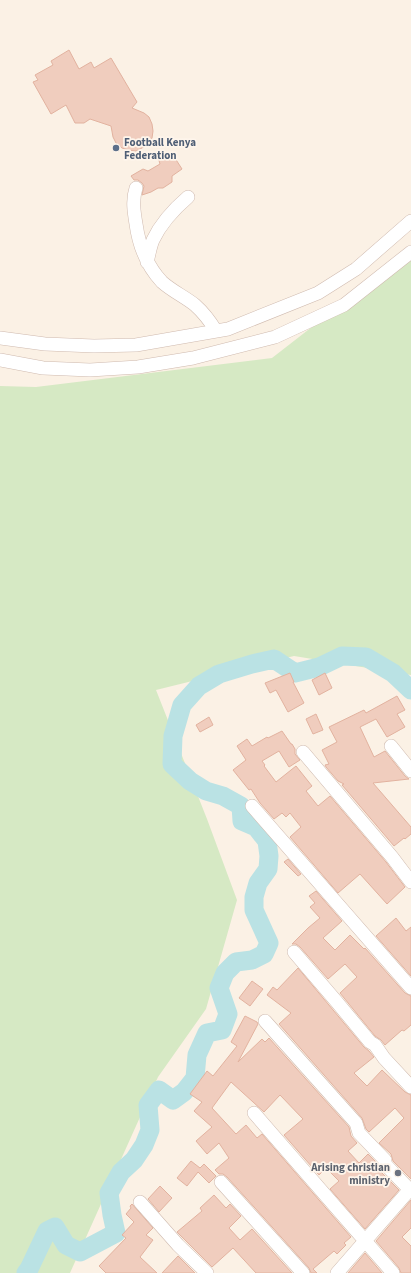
<svg xmlns="http://www.w3.org/2000/svg" width="411" height="1273" font-family="'Source Sans 3',sans-serif">
  <rect width="100%" height="100%" fill="#fbf1e5"/>
  <path fill="#d6e9c4" d="M411 250V675L294 656 156 690 207 819 237 900 206 1009 158 1077 70 1273H0V386L36 387 272 358Z"/>
  <g fill="none" stroke-linecap="round" stroke-linejoin="round">
    <path stroke="#bae2e4" stroke-width="19" d="M26 1273 29 1269 47 1231 55 1227 66 1245 80 1252 116 1233 112 1215 109 1193 121 1172 134 1160 144 1145 150 1130 148 1105 159 1090 173 1100 184 1092 195 1078 197 1055 207 1033 222 1030 228 1014 219 988 225 973 236 962 252 960 264 954 269 943 254 910V897L258 883 268 869 269 856 267 841 256 827 242 821 241 806 223 796 206 791 190 781 172 764 173 736 182 705 199 686 219 674 252 664 274 659 295 673 319 667 342 656 366 657 393 673 411 690"/>
  </g>
  <path fill="#f0cdbe" stroke="#e2b29f" d="M69 50 79 69 91 62 94 68 111 58 137 102 132 108 144 113 149 117 152 124 153 131 152 138 148 144 142 148 136 151 128 150 122 148 116 143 113 137 111 126 90 119 84 123H75L66 105 51 114 33 82 38 80 35 75 53 65 51 61Z
    M163 154 173 155 182 169 172 176V182L163 188H158L151 192 142 195 144 186 142 183 138 180H134L131 176 143 169 148 171 160 164 158 157Z
    M290 673 294 682H293L304 703 288 712 276 690 270 693 265 683Z
    M325 673 332 688 319 695 312 680Z
    M397 696 405 710 397 714 405 727 387 737 376 719 360 727 374 757 385 751 405 776 409 779 373 783 411 827V834L405 839 404 838 394 846 342 785 344 784 338 781 326 767 325 765 329 764 322 750 337 742 329 727 364 710 366 713Z
    M316 714 323 730 313 734 306 719Z
    M209 717 213 725 200 732 196 725Z
    M282 731 291 744H292L295 749V754L300 760 289 767 279 751 262 761 265 765 264 766 276 782 296 766 312 786 306 791 318 806 330 796 386 862 405 887 387 904 360 874 338 893 290 837 301 827 290 813 286 817 282 813 274 819 260 803 251 789 249 790 233 770 246 760 237 746 247 739 252 746 267 737 268 738Z
    M288 859 301 874 298 876 284 862Z
    M316 891 342 921 323 938 335 950 350 935 364 949 365 948 405 993 411 996V1025L404 1031 402 1030 385 1045 381 1040 375 1036 340 993 357 977 345 964 328 979 300 947 296 944H292L308 928 320 918 310 907 315 903 309 896Z
    M396 918 406 931 411 927V976L376 936Z
    M298 968 364 1047 369 1051 374 1057 354 1073 367 1086 382 1070 405 1092 411 1095V1179L393 1161 391 1154 379 1143 404 1118 395 1108 369 1132 366 1129 362 1118 279 1024 291 1013 267 995 273 987 277 990Z
    M252 981 263 989 250 1006 239 998Z
    M245 1016 257 1022 258 1024 238 1062 262 1039 265 1042 269 1038 349 1127 351 1136 357 1143 348 1151 359 1163 368 1154 377 1163 379 1170 399 1190 365 1229 330 1189 339 1181 326 1168 319 1175 284 1135 303 1119 280 1095 264 1112 231 1082 212 1108 236 1134 246 1125 257 1138 262 1134 351 1237 344 1243 346 1245 337 1254 334 1251 313 1269 317 1273H311L309 1268 227 1177 223 1174H219L215 1170 229 1158 219 1143 207 1154 196 1141 212 1127 194 1111 202 1102 190 1094 207 1071 213 1076 237 1046 231 1042Z
    M191 1161 200 1168 204 1164 216 1176 209 1183 198 1172 187 1186 177 1178Z
    M160 1186 172 1198 159 1212 148 1199Z
    M214 1195 226 1208 230 1204 241 1216 229 1228 240 1240 252 1229 292 1273H256L233 1248 212 1267 177 1232 202 1211 200 1208Z
    M411 1200V1228L402 1237 411 1246V1273H401L399 1268 376 1241Z
    M132 1204 153 1228 146 1235 153 1240 140 1257 157 1273H106L99 1266 126 1238 122 1235 134 1222 126 1214 131 1208 130 1206Z
    M365 1253 382 1273H348Z
    M178 1256 195 1273H162Z"/>
  <g fill="none" stroke-linecap="round" stroke-linejoin="round">
    <defs>
      <path id="minor" d="M136 188C132 200 134 212 136 224 139 246 147 266 162 282 172 291 185 297 195 305 204 313 210 321 216 331
        M147 262C149 255 150 247 153 240 161 223 174 209 188 197
        M0 338 45 344 94 346 136 345 228 329 318 293 356 269 411 221
        M0 360 43 368 90 370 138 367 193 358 275 337 344 305 411 252
        M391 746 411 771
        M303 752 392 857 411 882
        M252 806 411 988
        M294 952 336 1001 370 1042 375 1045 384 1058 411 1087
        M265 1021 356 1123 359 1133 385 1160V1164L411 1191
        M254 1113 393 1273
        M221 1182 303 1273
        M140 1202 178 1245 207 1273
        M337 1273 411 1188"/>
    </defs>
    <use href="#minor" stroke="#cfbaaf" stroke-width="14"/>
    <use href="#minor" stroke="#fff" stroke-width="13"/>
  </g>
  <circle fill="#5c6f8a" stroke="#fef5eb" stroke-width="1.5" cx="116" cy="148" r="4"/>
  <circle fill="#6b7280" stroke="#fef5eb" stroke-width="1.5" cx="398" cy="1173" r="4"/>
  <g text-anchor="middle" dominant-baseline="central" stroke-width="3.5" stroke-linejoin="round" paint-order="stroke">
    <g font-size="11" font-weight="bold" fill="#4e5e75" stroke="#fef5eb" text-anchor="start">
      <text x="124" y="142">Football Kenya<tspan x="124" dy="13">Federation</tspan></text>
    </g>
    <g font-size="11" font-weight="bold" fill="#5b616d" stroke="#fef5eb" text-anchor="end">
      <text x="390" y="1167">Arising christian<tspan x="390" dy="13">ministry</tspan></text>
    </g>
  </g>
</svg>
